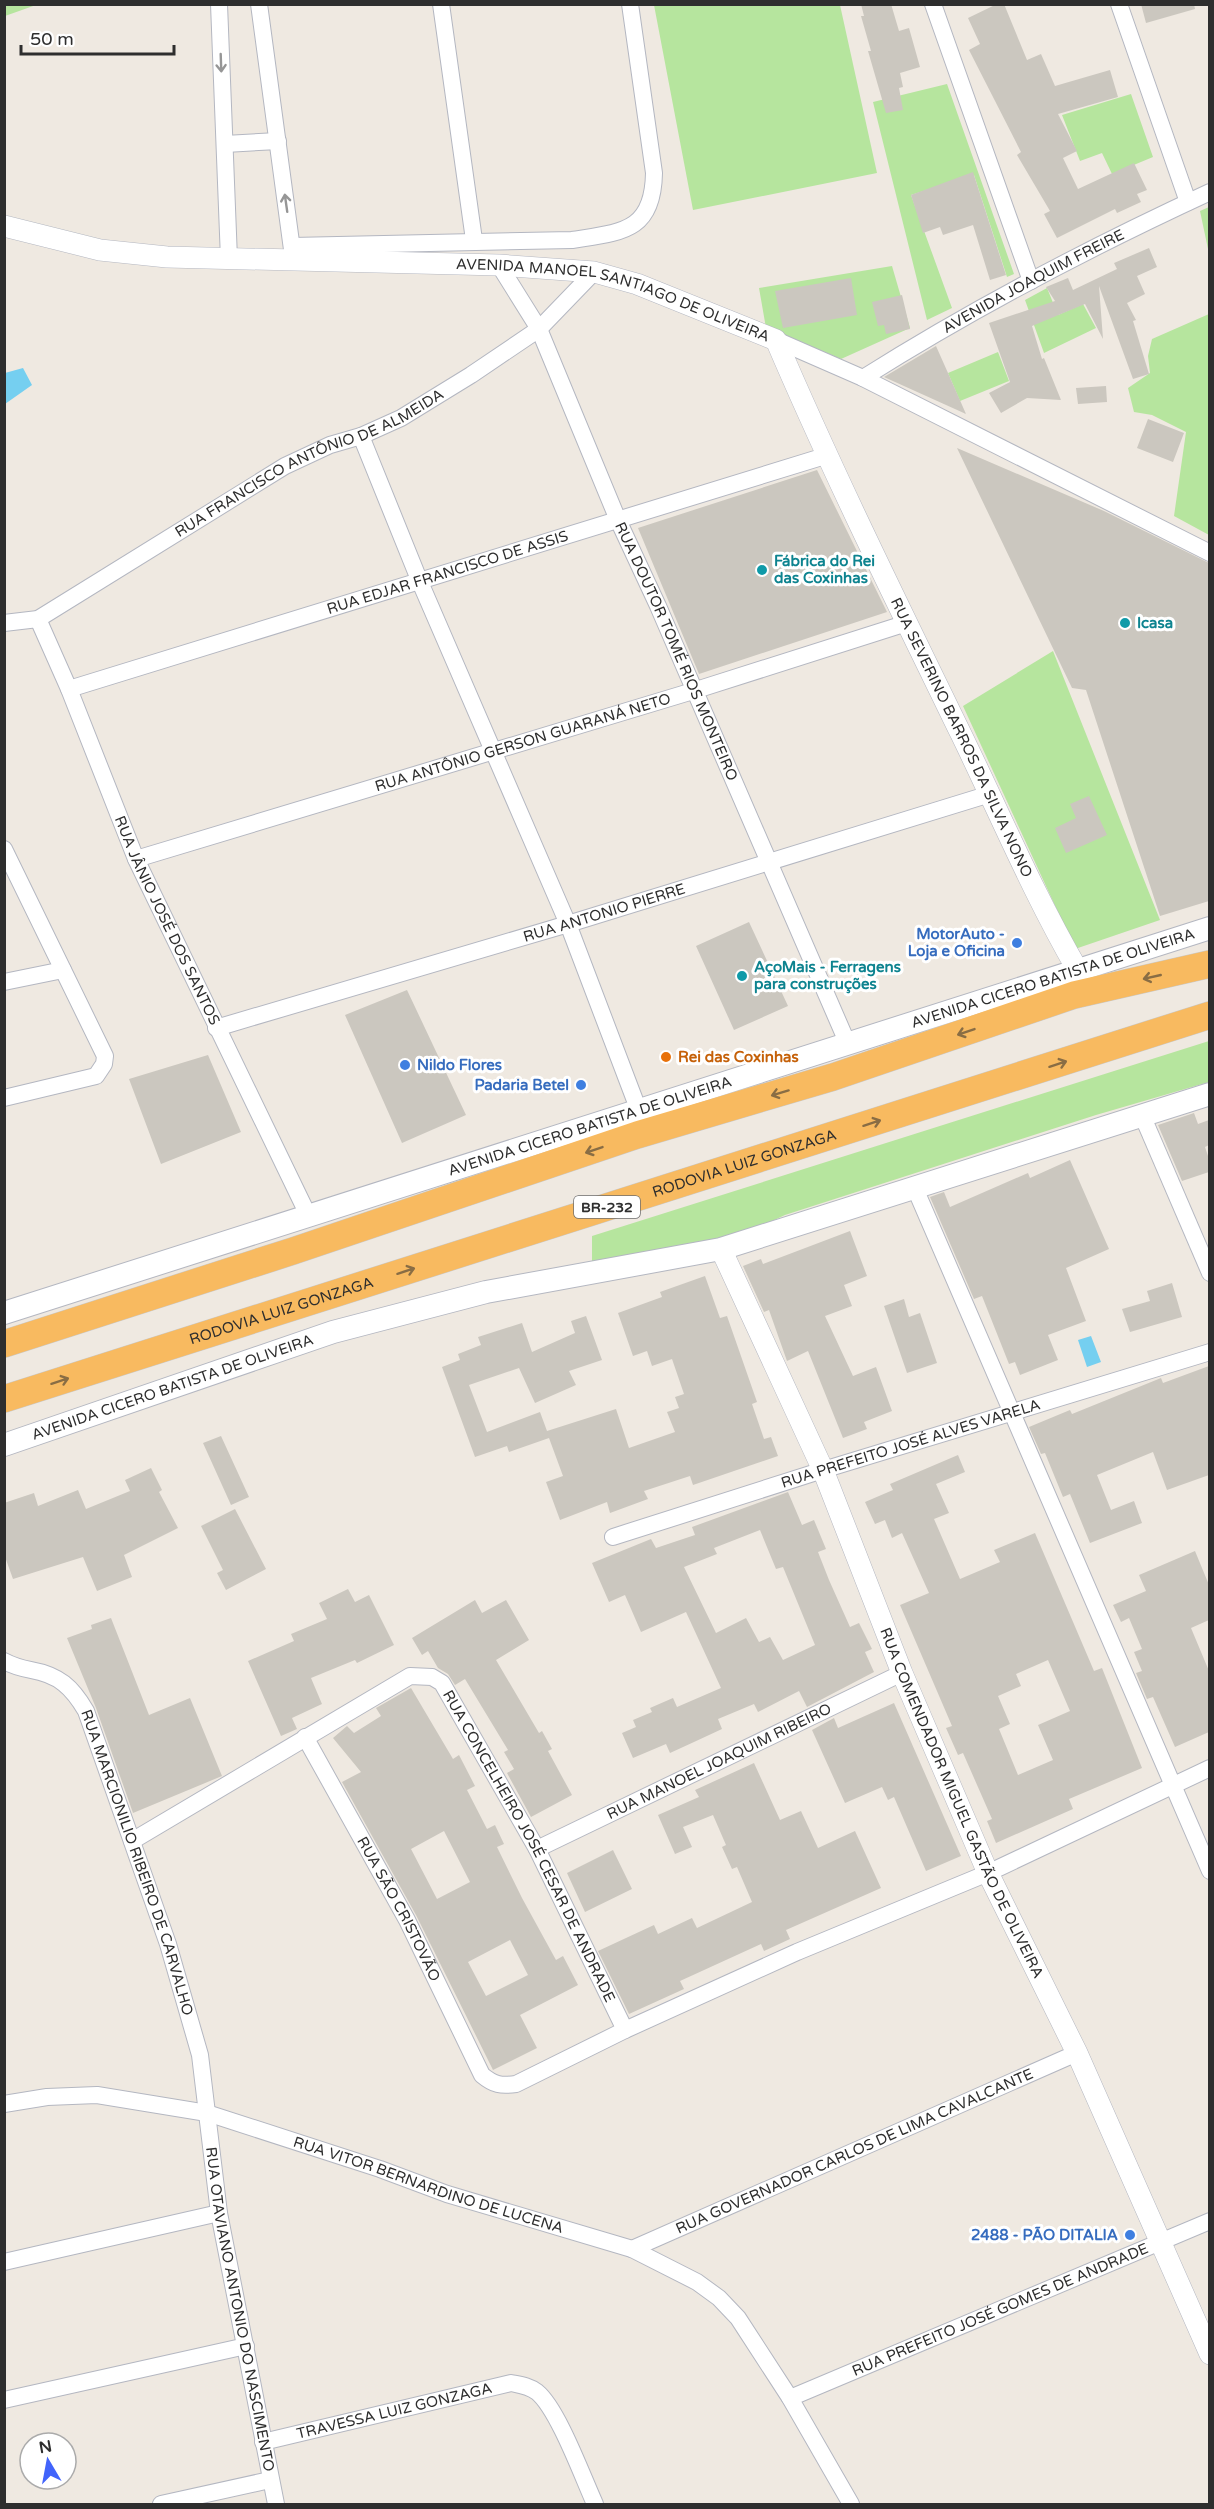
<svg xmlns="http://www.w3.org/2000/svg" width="1214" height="2509" font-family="'Varela Round',sans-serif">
  <rect width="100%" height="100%" fill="#efe9e1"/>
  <path fill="#b6e59e" d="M5 4H36V5L5 16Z
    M654 5H840L877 173 693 210Z
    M947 84 1014 274 1007 277 974 175 911 195 952 308 927 320 873 102Z
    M1131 94 1153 157 1112 174 1102 153 1080 161 1062 115Z
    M1209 207 1210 249H1208L1200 211Z
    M892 266 910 328 841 359 766 328 759 288Z
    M1047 288 1058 315 1083 304 1096 328 1044 353 1025 300Z
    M1209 314V535L1174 516 1186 432 1152 415 1134 412 1128 388 1150 373 1148 356 1152 339Z
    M998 352 1009 381 960 401 948 373Z
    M1053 651 1160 920 1075 949 963 706Z
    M1209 1041V1082L1096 1115 785 1215 725 1243 592 1276V1236Z"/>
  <path fill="#75cff0" d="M23 368 32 385 5 404V373Z
    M1091 1336 1101 1362 1087 1367 1078 1340Z"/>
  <path fill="#cbc7bf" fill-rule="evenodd" d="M861 4H891L899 31 909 28 920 67 900 73 903 87 899 88 903 110 886 113 868 51H871L861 16H864Z
    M997 4H1004L1027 60 1041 54 1055 86 1110 70 1118 97 1058 114 1077 151 1063 158 1078 189 1134 163 1147 190 1137 194 1141 202 1117 213 1115 209 1057 238 1044 214 1050 211 1017 155 1021 152 969 50 980 44 968 18Z
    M1141 4H1194L1195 9 1146 23Z
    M973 172 1006 275 990 280 973 225 943 235 940 227 923 233 911 195Z
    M1149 248 1157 267 1137 276 1145 294 1127 303 1136 320 1133 321 1149 374 1133 379 1099 286 1103 339 1085 304 1032 326 1042 359 1044 358 1061 400 1027 398 1001 413 989 393 1010 382 989 323 1055 301 1046 287 1068 278 1073 290 1117 269 1114 263Z
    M851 278 857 315 783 328 775 291Z
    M902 295 910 329 886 334 884 325 878 326 872 302Z
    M936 346 948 373 966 414 884 377Z
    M1106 386 1107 402 1078 404 1076 388Z
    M1148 419 1184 433 1173 462 1137 448Z
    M957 448 1104 511 1209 563V901L1160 916 1086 690 1072 688Z
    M817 470 887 612 699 674 638 528Z
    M1089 796 1107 835 1066 853 1055 828 1076 818 1070 804Z
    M749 922 788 1006 734 1030 696 946Z
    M407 990 466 1115 402 1143 345 1015Z
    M208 1055 241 1132 161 1164 129 1079Z
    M1194 1113 1198 1124 1209 1120V1145L1205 1147 1209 1159V1172L1182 1181 1158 1125Z
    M1070 1160 1109 1249 1066 1268 1086 1321 1048 1335 1058 1360 1020 1375 1015 1362 1009 1364 982 1296 974 1299 930 1197 944 1192 950 1207 1028 1173 1030 1178Z
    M850 1231 867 1276 844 1285 852 1306 825 1316 853 1376 876 1367 892 1411 864 1422 867 1429 843 1438 808 1351 787 1361 769 1310 764 1312 743 1266 761 1259 763 1264Z
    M705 1276 720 1318 727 1316 757 1402 752 1404 764 1439 771 1437 778 1456 693 1485 690 1476 644 1491 648 1499 610 1513 607 1502 560 1520 546 1482 563 1476 549 1438 509 1452 507 1446 475 1457 442 1367 460 1360 458 1354 481 1345 478 1337 522 1323 532 1352 575 1333 571 1321 586 1316 602 1360 569 1371 576 1385 535 1403 519 1368 469 1385 487 1432 540 1412 547 1431 616 1409 629 1448 675 1432 667 1412 679 1408 675 1397 684 1394 672 1359 652 1366 647 1351 633 1356 618 1313 662 1297 660 1292Z
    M1172 1283 1182 1317 1130 1332 1122 1309 1150 1301 1147 1291Z
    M904 1299 909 1317 920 1313 937 1363 907 1373 884 1306Z
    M1209 1366V1475L1167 1490 1153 1452 1097 1475 1111 1510 1134 1501 1142 1523 1090 1543 1070 1494 1063 1497 1045 1453 1041 1454 1029 1427 1070 1410 1072 1414 1161 1378 1163 1383Z
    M221 1436 249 1497 231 1505 203 1443Z
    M958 1455 965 1472 936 1484 949 1513 934 1519 960 1579 1000 1562 994 1550 1035 1533 1094 1671 1102 1668 1142 1768 1069 1799 1073 1809 996 1843 987 1821 992 1819 963 1753 958 1755 946 1728 952 1726 900 1605 929 1593 902 1533 892 1538 885 1520 875 1524 865 1502 893 1490 890 1484ZM1048 1660 1070 1711 1038 1725 1053 1760 1018 1775 999 1729 1010 1724 998 1696 1021 1686 1016 1674Z
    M151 1468 162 1490 159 1492 178 1528 124 1555 132 1577 97 1591 83 1557 13 1579 4 1554V1503L34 1493 38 1506 78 1490 86 1509 130 1491 125 1480Z
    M788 1492 802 1525 814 1520 826 1549 818 1552 829 1580 850 1627 859 1623 872 1649 865 1652 874 1672 807 1707 799 1691 758 1712 754 1704 718 1719 722 1729 694 1742 670 1753 666 1744 633 1758 622 1733 636 1727 633 1720 652 1712 650 1708 673 1698 677 1707 721 1688 686 1612 641 1632 625 1595 609 1602 592 1563 651 1539 656 1548 695 1535 692 1527ZM760 1530 776 1569 783 1567 815 1645 783 1660 770 1637 759 1642 746 1618 716 1633 684 1567 717 1554 714 1548Z
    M235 1509 266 1569 226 1590 217 1573 223 1570 201 1526Z
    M1195 1551 1209 1585V1620L1191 1628 1209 1671V1732L1175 1747 1153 1697 1147 1699 1136 1673 1142 1671 1134 1652 1142 1649 1129 1618 1121 1622 1113 1605 1146 1591 1139 1575Z
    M348 1589 355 1602 369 1595 394 1645 357 1663 355 1660 311 1678 322 1704 292 1718 297 1729 281 1736 248 1661 294 1641 291 1634 327 1619 319 1603Z
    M475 1600 482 1613 506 1600 529 1640 496 1660 539 1733 542 1731 552 1749 548 1751 572 1795 531 1817 507 1773 514 1769 504 1752 508 1750 465 1679 455 1685 448 1674 438 1668 428 1651 422 1655 412 1638Z
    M111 1618 149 1715 190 1698 222 1776 133 1813 96 1708 67 1638 92 1629 91 1625Z
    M411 1688 453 1759 459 1755 475 1786 467 1790 487 1829 495 1825 504 1844 497 1847 522 1898 556 1960 563 1956 578 1985 520 2015 537 2048 493 2070 416 1915 342 1782 361 1772 333 1738 347 1726 354 1733 381 1716 376 1708ZM444 1831 470 1882 437 1899 411 1849ZM510 1940 528 1975 486 1996 468 1962Z
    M894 1703 961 1856 926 1871 894 1797 888 1800 882 1787 845 1803 812 1730 834 1718 838 1728Z
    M754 1763 780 1820 801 1811 818 1848 855 1831 881 1888 786 1930 790 1939 764 1951 761 1944 680 1981 684 1989 629 2014 598 1951 654 1925 658 1934 692 1918 697 1928 752 1902 737 1867 732 1869 722 1847 726 1845 713 1815 683 1827 692 1847 675 1854 658 1815 699 1797 695 1790Z
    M613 1850 632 1889 585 1912 567 1873Z"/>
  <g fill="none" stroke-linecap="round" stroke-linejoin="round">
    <defs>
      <g id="minor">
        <path d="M219 4 229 259"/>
        <path d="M259 4 293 257"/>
        <path d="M441 4 474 240"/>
        <path d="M933 4 1031 281"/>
        <path d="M1119 4 1188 202"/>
        <path d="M225 144 278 141"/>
        <path d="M292 246 572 240C622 232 653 232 654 173L630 4"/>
        <path id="s1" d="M499 265 539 329 618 520 658 606 847 1042"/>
        <path d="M776 340 863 378 1210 553"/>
        <path id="s2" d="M863 378C974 308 1091 247 1210 192"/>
        <path d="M361 436 420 582 568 924 639 1111"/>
        <path id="s3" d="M38 619 69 689 136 859 309 1217"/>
        <path id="s4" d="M4 623 38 619 285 466 330 445 361 436 401 418 471 375 539 329 594 272"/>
        <path id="s5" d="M69 689 825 456"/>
        <path d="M4 849 105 1056 104 1064 96 1076 4 1098"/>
        <path id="s6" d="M136 859 693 691 907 623"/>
        <path d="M4 982 63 970"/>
        <path id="s7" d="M216 1028 568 924 990 794"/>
        <path d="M1142 1115 1210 1273"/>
        <path d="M914 1186 1210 1871"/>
        <path id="s8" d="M613 1537 823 1470 1210 1352"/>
        <path id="s9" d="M4 1661C13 1666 21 1668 31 1670 59 1675 72 1687 86 1711L168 1944 200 2055 219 2213 276 2504"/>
        <path id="s10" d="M305 1737 407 1920 482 2075C494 2085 501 2086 516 2084L625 2030 797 1952 988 1873 1210 1768"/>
        <path id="s11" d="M132 1841 410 1676 432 1677 442 1683 537 1849 625 2030"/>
        <path id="s12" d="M537 1849 902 1673"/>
        <path id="s13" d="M4 2104 47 2097 97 2095 207 2113 380 2169 447 2194 632 2249 697 2282 719 2298 738 2318 790 2398 851 2504"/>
        <path id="s14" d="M632 2249 1077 2053"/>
        <path d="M4 2262 219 2213"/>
        <path id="s15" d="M790 2398 1210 2221"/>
        <path d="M4 2400 246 2346"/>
        <path id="s16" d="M263 2442 511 2383C521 2385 529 2386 537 2392 558 2409 583 2478 595 2504"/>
        <path d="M161 2504 270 2480"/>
      </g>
      <g id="tertiary">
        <path id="s17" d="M4 226 100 250 167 257 499 265 594 272 637 284 776 340C833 473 897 603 961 734 999 812 1033 893 1077 969"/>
        <path id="s18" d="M721 1249 823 1470 902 1673 988 1873 1077 2053 1210 2354"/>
      </g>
      <g id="secondary">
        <path id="s19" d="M4 1313 1210 928"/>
        <path id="s20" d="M4 1445 333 1332 486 1292 721 1249 1210 1094"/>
      </g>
      <g id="trunk">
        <path d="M4 1344 293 1251 637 1135 833 1077 1074 995 1210 964"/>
        <path id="s21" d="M4 1399 1210 1015"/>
      </g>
    </defs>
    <use href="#minor" stroke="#b4b7c1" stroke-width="18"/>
    <use href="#tertiary" stroke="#b4b7c1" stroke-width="22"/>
    <use href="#secondary" stroke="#b4b7c1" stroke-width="24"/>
    <use href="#trunk" stroke="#c9c9c9" stroke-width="28"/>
    <use href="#minor" stroke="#fff" stroke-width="16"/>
    <use href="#tertiary" stroke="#fff" stroke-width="21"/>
    <use href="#secondary" stroke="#fff" stroke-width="22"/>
    <use href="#trunk" stroke="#f8ba60" stroke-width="27"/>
  </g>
  <defs><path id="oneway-shaft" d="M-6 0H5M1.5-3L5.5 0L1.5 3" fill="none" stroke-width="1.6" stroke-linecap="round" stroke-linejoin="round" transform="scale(1.5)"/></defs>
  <g stroke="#969696">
    <use href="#oneway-shaft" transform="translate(221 63) rotate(88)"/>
    <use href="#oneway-shaft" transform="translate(286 203) rotate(-98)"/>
  </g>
  <g stroke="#896d44">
    <use href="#oneway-shaft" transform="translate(1152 977) rotate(167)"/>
    <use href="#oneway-shaft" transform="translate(966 1032) rotate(161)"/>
    <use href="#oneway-shaft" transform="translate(1058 1064) rotate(-18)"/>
    <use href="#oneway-shaft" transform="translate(780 1093) rotate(163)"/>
    <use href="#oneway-shaft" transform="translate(872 1123) rotate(-18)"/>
    <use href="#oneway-shaft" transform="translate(594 1150) rotate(161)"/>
    <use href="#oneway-shaft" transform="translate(406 1271) rotate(-18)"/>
    <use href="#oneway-shaft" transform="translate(60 1381) rotate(-18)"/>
  </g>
  <g fill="#0f9aa8" stroke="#fff" stroke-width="2">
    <circle cx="762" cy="570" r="6"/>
    <circle cx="1125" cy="623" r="6"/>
    <circle cx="742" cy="976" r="6"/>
  </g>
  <g fill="#3f7fe0" stroke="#fff" stroke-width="2">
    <circle cx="1017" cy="943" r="6"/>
    <circle cx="405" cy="1065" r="6"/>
    <circle cx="581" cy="1085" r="6"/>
    <circle cx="1130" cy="2235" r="6"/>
  </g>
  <circle fill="#e8710a" stroke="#fff" stroke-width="2" cx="666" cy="1057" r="6"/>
  <g text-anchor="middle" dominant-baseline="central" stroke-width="6" stroke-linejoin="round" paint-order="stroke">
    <rect fill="#fff" stroke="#6d6d6d" stroke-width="1.5" x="574" y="1196" width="66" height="22" rx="4.5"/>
    <g font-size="14" font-weight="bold" fill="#2e2e2e">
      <text x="607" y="1207">BR-232</text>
    </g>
    <g font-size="15" fill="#2e2e2e" stroke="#fff">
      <text stroke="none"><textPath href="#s2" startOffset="196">AVENIDA JOAQUIM FREIRE</textPath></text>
      <text stroke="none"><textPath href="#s17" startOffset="618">AVENIDA MANOEL SANTIAGO DE OLIVEIRA</textPath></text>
      <text stroke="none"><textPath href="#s4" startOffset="348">RUA FRANCISCO ANTÔNIO DE ALMEIDA</textPath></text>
      <text stroke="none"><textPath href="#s5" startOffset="396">RUA EDJAR FRANCISCO DE ASSIS</textPath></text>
      <text stroke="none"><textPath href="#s1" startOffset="426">RUA DOUTOR TOMÉ RIOS MONTEIRO</textPath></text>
      <text stroke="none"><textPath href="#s17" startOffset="1227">RUA SEVERINO BARROS DA SILVA NONO</textPath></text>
      <text stroke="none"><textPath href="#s6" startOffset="404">RUA ANTÔNIO GERSON GUARANÁ NETO</textPath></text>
      <text stroke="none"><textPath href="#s7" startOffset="405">RUA ANTONIO PIERRE</textPath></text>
      <text stroke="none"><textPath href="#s3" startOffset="328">RUA JÂNIO JOSÉ DOS SANTOS</textPath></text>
      <text stroke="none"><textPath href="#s19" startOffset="1101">AVENIDA CICERO BATISTA DE OLIVEIRA</textPath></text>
      <text stroke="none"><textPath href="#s19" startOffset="615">AVENIDA CICERO BATISTA DE OLIVEIRA</textPath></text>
      <text stroke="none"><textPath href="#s21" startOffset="777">RODOVIA LUIZ GONZAGA</textPath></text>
      <text stroke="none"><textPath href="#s21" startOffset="291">RODOVIA LUIZ GONZAGA</textPath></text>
      <text stroke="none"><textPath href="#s20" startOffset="178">AVENIDA CICERO BATISTA DE OLIVEIRA</textPath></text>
      <text stroke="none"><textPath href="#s8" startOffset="312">RUA PREFEITO JOSÉ ALVES VARELA</textPath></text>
      <text stroke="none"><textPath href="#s12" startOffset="202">RUA MANOEL JOAQUIM RIBEIRO</textPath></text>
      <text stroke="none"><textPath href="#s18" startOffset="604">RUA COMENDADOR MIGUEL GASTÃO DE OLIVEIRA</textPath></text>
      <text stroke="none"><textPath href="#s11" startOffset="542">RUA CONCELHEIRO JOSÉ CESAR DE ANDRADE</textPath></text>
      <text stroke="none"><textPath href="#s9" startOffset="260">RUA MARCIONILIO RIBEIRO DE CARVALHO</textPath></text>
      <text stroke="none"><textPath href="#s10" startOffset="196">RUA SÃO CRISTOVÃO</textPath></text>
      <text stroke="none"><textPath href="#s14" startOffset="243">RUA GOVERNADOR CARLOS DE LIMA CAVALCANTE</textPath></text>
      <text stroke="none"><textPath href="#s13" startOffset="438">RUA VITOR BERNARDINO DE LUCENA</textPath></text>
      <text stroke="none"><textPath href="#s9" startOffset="720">RUA OTAVIANO ANTONIO DO NASCIMENTO</textPath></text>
      <text stroke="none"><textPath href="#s15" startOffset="228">RUA PREFEITO JOSÉ GOMES DE ANDRADE</textPath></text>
      <text stroke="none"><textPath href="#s16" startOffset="135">TRAVESSA LUIZ GONZAGA</textPath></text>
    </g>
    <g font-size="15" font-weight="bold" fill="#0d838f" stroke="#fff" text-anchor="start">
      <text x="774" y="561">Fábrica do Rei<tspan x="774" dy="17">das Coxinhas</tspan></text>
      <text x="1137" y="623">Icasa</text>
      <text x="754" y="967">AçoMais - Ferragens<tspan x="754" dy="17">para construções</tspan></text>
    </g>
    <g font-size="15" font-weight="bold" fill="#366cbe" stroke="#fff" text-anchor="end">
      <text x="1005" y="934">MotorAuto -<tspan x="1005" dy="17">Loja e Oficina</tspan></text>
      <text x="417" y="1065" text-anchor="start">Nildo Flores</text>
      <text x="569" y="1085">Padaria Betel</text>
      <text x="1118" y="2235">2488 - PÃO DITALIA</text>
    </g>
    <g font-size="15" font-weight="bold" fill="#c56008" stroke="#fff" text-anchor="start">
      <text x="678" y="1057">Rei das Coxinhas</text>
    </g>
  </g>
  <rect width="1214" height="2509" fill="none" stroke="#2e2e2e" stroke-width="12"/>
  <g transform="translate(48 2461) rotate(350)"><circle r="28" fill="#ffffff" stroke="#ababab" stroke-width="1.5"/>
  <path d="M0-4.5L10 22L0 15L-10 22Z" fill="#4264fb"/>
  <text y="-9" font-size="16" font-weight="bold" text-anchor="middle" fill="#2e2e2e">N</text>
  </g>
  <path d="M21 45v9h153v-9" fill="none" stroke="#2e2e2e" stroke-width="3"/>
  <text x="30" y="45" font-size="18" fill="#2e2e2e" stroke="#ffffff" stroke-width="4.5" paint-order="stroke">50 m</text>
</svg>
